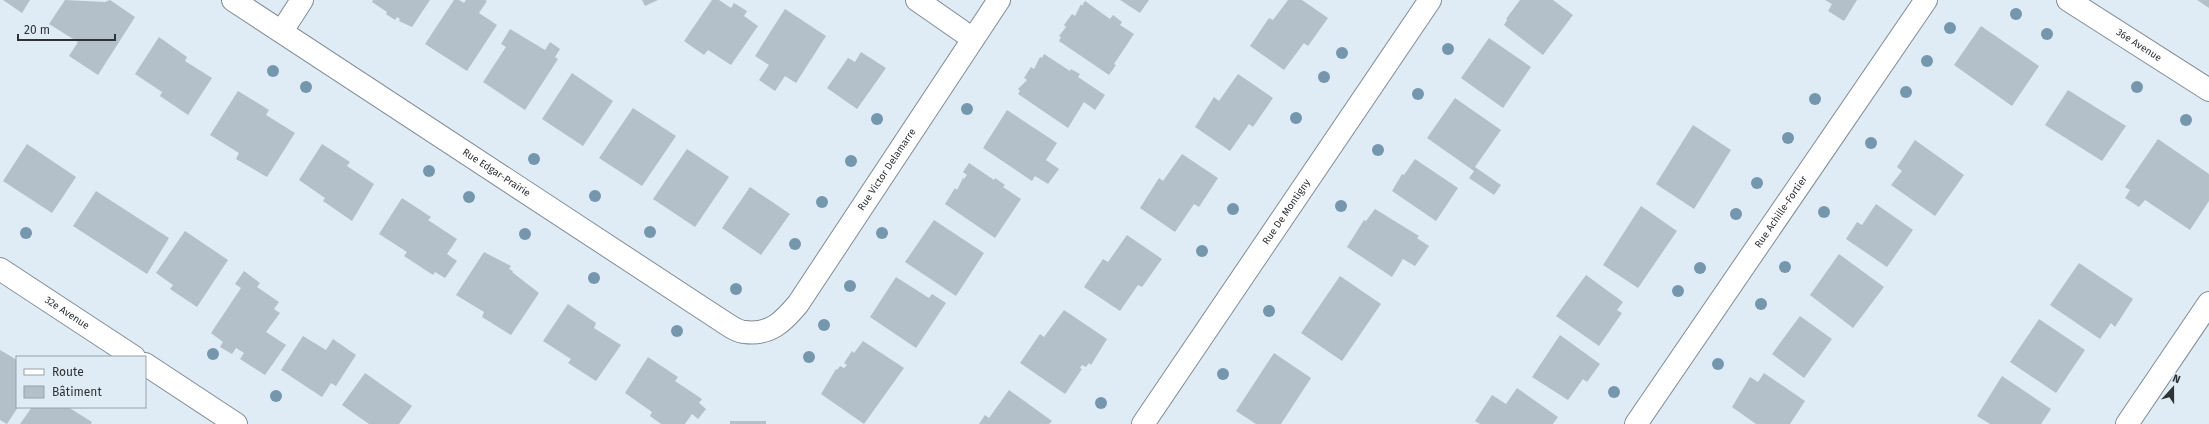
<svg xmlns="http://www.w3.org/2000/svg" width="2209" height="424" font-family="'Fira Sans',sans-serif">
  <rect width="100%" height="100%" fill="#dfecf6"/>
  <path fill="#b3bfc9" d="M3 0H30L22 13Z
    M65 0 105 2 110 0 135 17 98 75 69 56 78 42 49 24Z
    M373 0H430L412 27 399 21 400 19 397 17 395 20 386 14 387 12 372 2Z
    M454 0H459L464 3 466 0H485L487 1 479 13 497 25 467 71 425 44Z
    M642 0H658L645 6Z
    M712 0H719L731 8 734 3 747 11 744 16 758 26 731 65 708 50 704 55 684 41Z
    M1120 0H1149L1140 13Z
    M1288 0H1302L1328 18 1308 46 1304 43 1284 70 1250 46 1269 18 1273 20Z
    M1520 0H1553L1573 15 1543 55 1504 25 1507 20 1506 19Z
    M1825 0H1857L1844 21 1828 11 1832 4Z
    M2197 0H2209V8Z
    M1085 1 1110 19 1113 15 1122 22 1120 25 1134 34 1114 64 1116 65 1109 75 1059 41 1061 37 1059 36 1066 27 1064 25 1072 14 1075 16 1081 4 1082 6Z
    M785 9 826 36 796 83 785 76 775 91 759 80 769 65 755 56Z
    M1981 26 2039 66 2012 106 1954 65Z
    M510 29 545 50 550 42 560 49 555 57 558 59 525 110 483 82 506 47 501 44Z
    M159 37 187 57 185 61 212 78 188 115 160 96 162 92 135 74Z
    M1489 38 1531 67 1503 108 1461 78Z
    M861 52 886 68 857 109 827 88 848 58 855 62Z
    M1044 54 1070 71 1071 69 1080 74 1078 77 1105 95 1095 110 1084 102 1068 128 1018 94 1020 91 1018 89 1027 80 1024 78 1031 67 1034 69 1040 57 1042 58Z
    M572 73 613 101 583 146 542 119Z
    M1238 74 1273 98 1253 127 1249 124 1230 151 1195 127 1214 97 1219 101Z
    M2068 90 2126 126 2102 161 2045 125Z
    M238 91 269 110 266 115 295 133 267 177 236 159 239 153 210 135Z
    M1455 98 1501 130 1475 167 1501 185 1494 195 1469 178 1474 171 1427 138Z
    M633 108 676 136 642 186 599 158Z
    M1007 110 1057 143 1046 160 1059 169 1048 184 1035 176 1032 181 983 148Z
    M1693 125 1731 150 1694 209 1656 184Z
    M2158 139 2209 174V201L2190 230 2145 200 2139 207 2125 198 2130 190 2125 187Z
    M1915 140 1964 175 1935 216 1891 185 1902 171 1897 167Z
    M27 144 76 177 52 213 3 181Z
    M322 144 350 162 347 166 374 184 352 221 323 201 325 198 299 180Z
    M687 149 729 177 695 227 653 199Z
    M1182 154 1218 178 1199 207 1194 204 1175 232 1140 208 1159 178 1163 181Z
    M1415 159 1458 188 1436 221 1392 191 1402 174 1404 175Z
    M969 163 994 180 995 178 1005 185 1003 187 1021 199 995 238 945 204 955 188 957 190 963 178 964 179 967 175 963 172Z
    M750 187 790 214 761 255 722 228Z
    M96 191 169 238 147 274 73 226Z
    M402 198 431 217 428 220 457 239 447 254 457 261 445 278 435 272 433 275 404 256 407 252 379 234Z
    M1876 204 1913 230 1887 267 1846 239 1857 222 1862 225Z
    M1641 206 1677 231 1638 288 1603 265Z
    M1375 209 1419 236 1417 238 1429 246 1415 266 1403 259 1392 277 1347 247 1364 220 1366 221Z
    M934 220 984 253 956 296 905 262Z
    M185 231 228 260 197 307 170 289 173 285 156 273Z
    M1127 235 1162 259 1142 287 1138 285 1120 311 1084 287 1103 259 1108 262Z
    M484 252 511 266 509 269 513 271 512 272 539 293 511 335 482 317 484 312 456 295Z
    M1839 254 1884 287 1853 328 1810 295Z
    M2079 263 2133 299 2115 327 2111 323 2100 339 2050 305Z
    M244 271 260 283 257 287 279 302 274 309 280 313 266 332 286 345 265 375 240 359 244 353 236 348 232 354 220 347 223 342 211 333 241 288 235 284Z
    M1586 275 1623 302 1617 310 1622 313 1599 346 1556 316Z
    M1340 276 1381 304 1342 361 1301 333Z
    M896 277 929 298 932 294 946 303 916 348 870 317Z
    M568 304 596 323 594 328 621 345 596 381 568 363 571 359 543 341Z
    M1064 310 1107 339 1091 365 1089 363 1086 367 1082 365 1080 368 1082 369 1065 394 1020 363 1040 334 1044 337Z
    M1800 316 1832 339 1804 378 1772 354Z
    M2039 319 2085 350 2056 393 2010 362Z
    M1560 335 1600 364 1587 382 1583 379 1568 400 1532 377Z
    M303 336 326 350 333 339 356 355 336 386 331 383 322 397 281 370Z
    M863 341 904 368 864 424 821 394 836 369 837 370 840 366 844 368 847 365 844 363 852 351 854 353Z
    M0 350 17 360 18 407 7 424 0 420Z
    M1274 353 1311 378 1281 424H1256L1236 411Z
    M648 357 678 377 675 381 702 399 699 403 706 409 698 419 692 414 685 424H661L650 416 652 412 625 393Z
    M365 373 412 406 399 424H369L342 405Z
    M1764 373 1805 401 1790 424H1756L1732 407 1750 377 1758 382Z
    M2002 376 2051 409 2041 424H1990L1977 416Z
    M1517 388 1558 417 1553 424H1480L1475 421 1492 395 1506 404Z
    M1009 390 1052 421 1049 424H979L985 415 989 418Z
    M32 407H68L92 422 91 424H20Z
    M730 421H766V424H730Z"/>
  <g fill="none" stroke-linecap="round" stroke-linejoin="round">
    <defs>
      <g id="minor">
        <path id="s1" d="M233 0 722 321C728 325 738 332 745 332 770 335 783 322 798 304L999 0"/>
        <path d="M917 0 973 39"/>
        <path id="s2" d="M2068 0 2209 90"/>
        <path d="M282 31 302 0"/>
        <path id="s3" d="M1143 424 1430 0"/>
        <path id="s4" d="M1636 424 1926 0"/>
        <path d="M2127 424 2209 303"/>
      </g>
      <g id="tertiary">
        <path id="s5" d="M0 269 134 357"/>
        <path d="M145 364 236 424"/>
      </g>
    </defs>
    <use href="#minor" stroke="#808c95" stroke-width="24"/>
    <use href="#tertiary" stroke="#808c95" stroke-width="24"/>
    <use href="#minor" stroke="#fff" stroke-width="22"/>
    <use href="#tertiary" stroke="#fff" stroke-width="22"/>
  </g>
  <g fill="#7597ae">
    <circle cx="2016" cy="14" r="6"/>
    <circle cx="1950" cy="28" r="6"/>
    <circle cx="2047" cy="34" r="6"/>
    <circle cx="1448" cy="49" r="6"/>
    <circle cx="1342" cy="53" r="6"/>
    <circle cx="1927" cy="61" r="6"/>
    <circle cx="273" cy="71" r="6"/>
    <circle cx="1324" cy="77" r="6"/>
    <circle cx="306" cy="87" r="6"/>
    <circle cx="2137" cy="87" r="6"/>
    <circle cx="1906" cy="92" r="6"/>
    <circle cx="1418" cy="94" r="6"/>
    <circle cx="1815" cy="99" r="6"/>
    <circle cx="967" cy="109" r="6"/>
    <circle cx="1296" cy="118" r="6"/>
    <circle cx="877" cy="119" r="6"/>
    <circle cx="2186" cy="120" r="6"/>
    <circle cx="1788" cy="138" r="6"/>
    <circle cx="1871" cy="143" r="6"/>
    <circle cx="1378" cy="150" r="6"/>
    <circle cx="534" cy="159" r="6"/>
    <circle cx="851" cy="161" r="6"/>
    <circle cx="429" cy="171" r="6"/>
    <circle cx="1757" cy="183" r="6"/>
    <circle cx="595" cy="196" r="6"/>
    <circle cx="469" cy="197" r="6"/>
    <circle cx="822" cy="202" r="6"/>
    <circle cx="1341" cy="206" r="6"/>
    <circle cx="1233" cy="209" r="6"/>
    <circle cx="1824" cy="212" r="6"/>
    <circle cx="1736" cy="214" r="6"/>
    <circle cx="650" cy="232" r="6"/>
    <circle cx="26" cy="233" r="6"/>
    <circle cx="882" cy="233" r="6"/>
    <circle cx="525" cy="234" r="6"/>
    <circle cx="795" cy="244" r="6"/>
    <circle cx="1202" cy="251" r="6"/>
    <circle cx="1785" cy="267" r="6"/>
    <circle cx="1700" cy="268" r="6"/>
    <circle cx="594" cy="278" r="6"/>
    <circle cx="850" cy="286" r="6"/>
    <circle cx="736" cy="289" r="6"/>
    <circle cx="1678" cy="291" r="6"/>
    <circle cx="1761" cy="304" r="6"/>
    <circle cx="1269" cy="311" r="6"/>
    <circle cx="824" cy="325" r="6"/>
    <circle cx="677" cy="331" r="6"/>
    <circle cx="213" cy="354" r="6"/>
    <circle cx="809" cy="357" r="6"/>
    <circle cx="1718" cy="364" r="6"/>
    <circle cx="1223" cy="374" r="6"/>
    <circle cx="1614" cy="392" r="6"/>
    <circle cx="276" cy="396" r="6"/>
    <circle cx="1101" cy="403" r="6"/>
  </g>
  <g text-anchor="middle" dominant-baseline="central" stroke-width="3.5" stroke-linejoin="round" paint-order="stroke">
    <g font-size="10" fill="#2e3336" stroke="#dfecf6">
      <text stroke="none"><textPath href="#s2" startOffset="84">36e Avenue</textPath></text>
      <text stroke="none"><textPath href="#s1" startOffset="835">Rue Victor Delamarre</textPath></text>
      <text stroke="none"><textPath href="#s1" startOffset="315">Rue Edgar-Prairie</textPath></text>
      <text stroke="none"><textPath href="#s3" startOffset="256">Rue De Montigny</textPath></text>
      <text stroke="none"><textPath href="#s4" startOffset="257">Rue Achille-Fortier</textPath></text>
      <text stroke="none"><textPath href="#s5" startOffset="80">32e Avenue</textPath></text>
    </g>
  </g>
  <rect x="16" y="356" width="130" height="52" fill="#dfecf6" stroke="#98a2a9"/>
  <rect x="24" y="369" width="20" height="6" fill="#ffffff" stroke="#98a2a9"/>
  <text x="52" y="376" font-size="12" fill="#2e3336">Route</text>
  <rect x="24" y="386" width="20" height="12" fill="#b3bfc9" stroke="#98a2a9"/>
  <text x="52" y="396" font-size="12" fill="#2e3336">Bâtiment</text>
  <g transform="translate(2173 388) rotate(21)" stroke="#dfecf6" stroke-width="3" paint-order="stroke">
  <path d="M0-3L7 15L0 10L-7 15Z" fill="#2e3336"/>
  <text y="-6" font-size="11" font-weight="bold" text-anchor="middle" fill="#2e3336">N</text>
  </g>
  <path d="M18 34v6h97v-6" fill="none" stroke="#2e3336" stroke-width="2"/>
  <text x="24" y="34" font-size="12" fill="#2e3336" stroke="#dfecf6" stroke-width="3" paint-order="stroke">20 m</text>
</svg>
